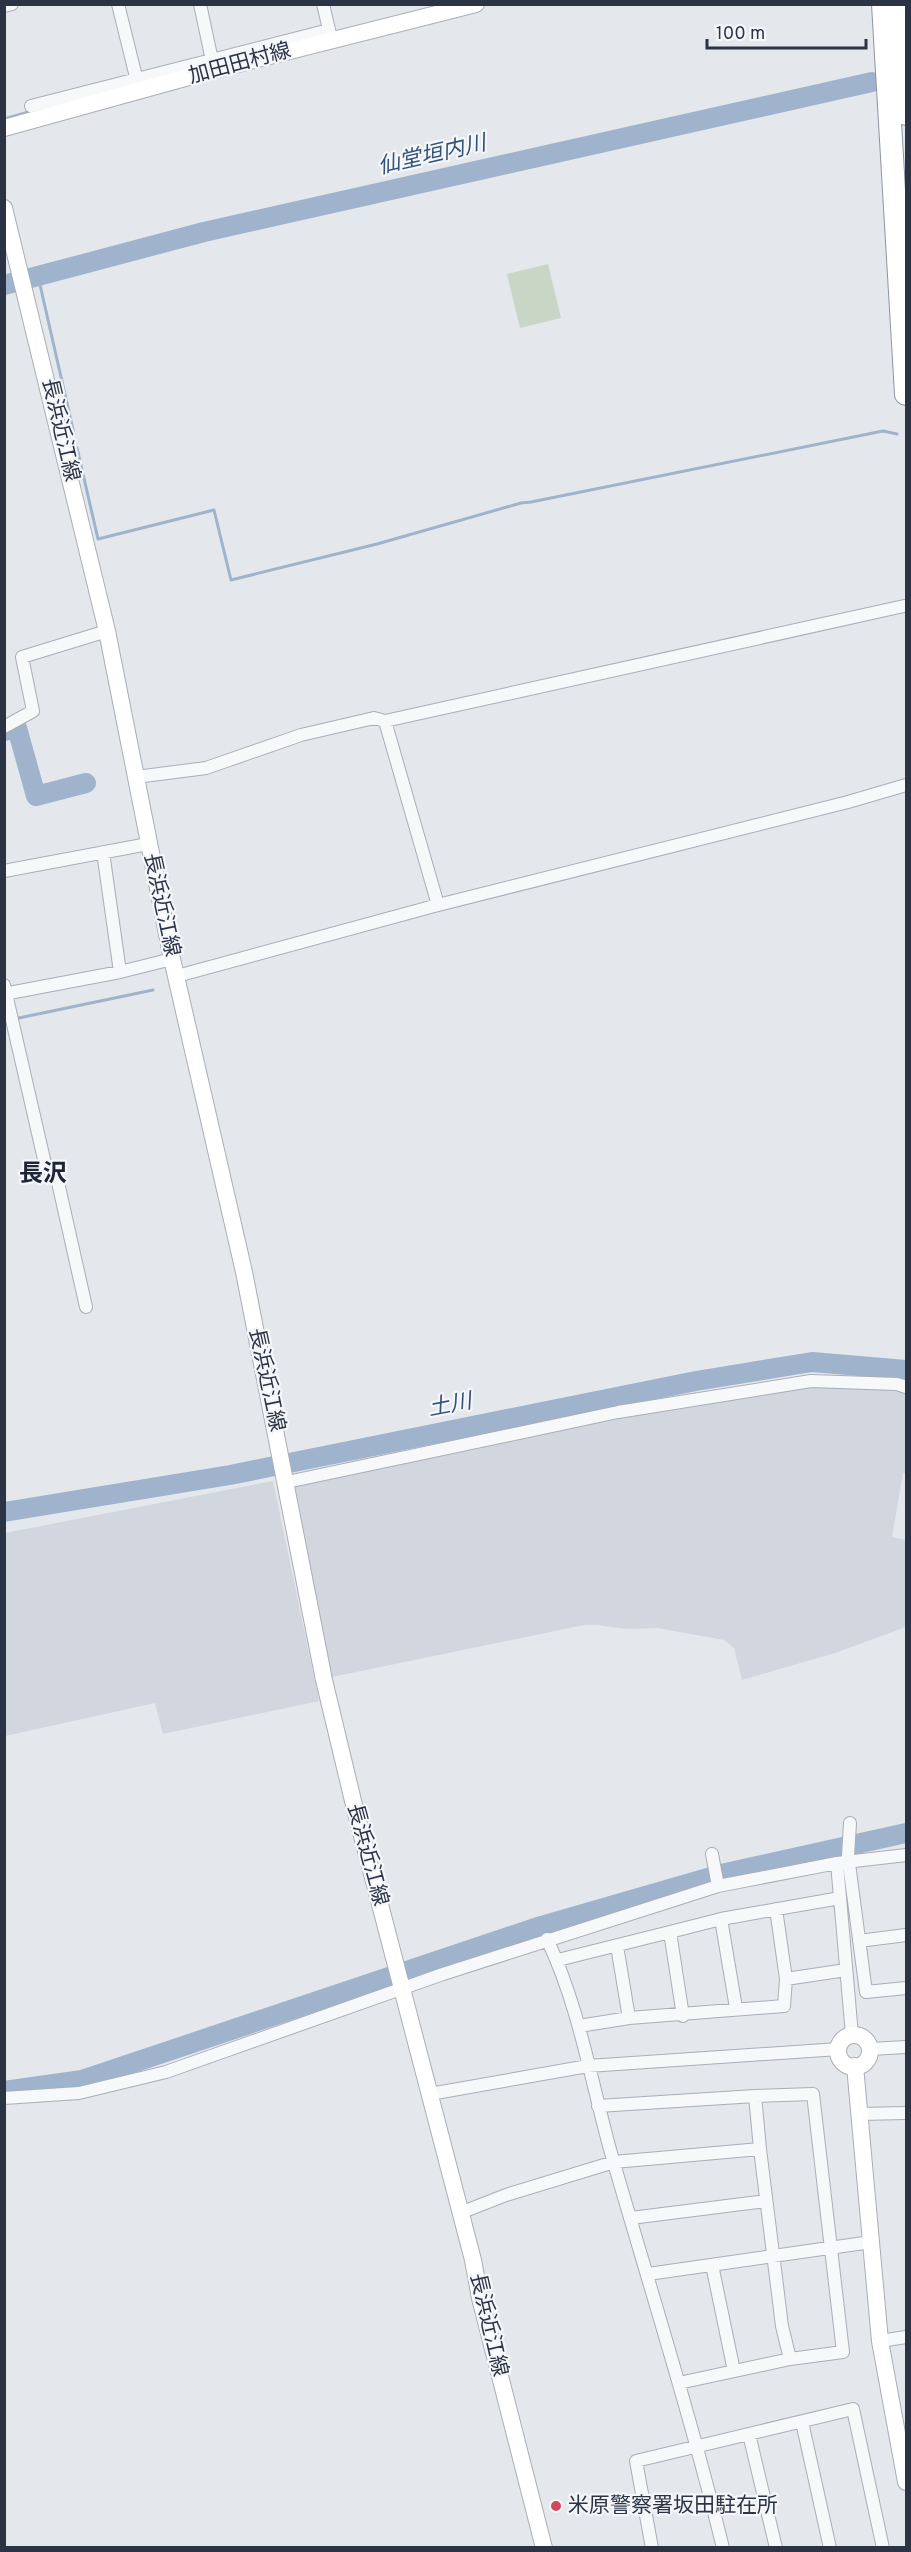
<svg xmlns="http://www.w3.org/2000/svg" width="911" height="2552" font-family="Overpass,'Noto Sans JP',sans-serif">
  <rect width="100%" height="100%" fill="#e4e7ec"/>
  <path fill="#d2d6de" d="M808 1387 895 1390 906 1393V1473H903L892 1537 906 1540V1627L835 1653 742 1680 734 1648 724 1640 657 1628 626 1629 597 1625H584L332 1677 291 1485 453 1450 692 1405Z
    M273 1481 319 1701 163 1734 155 1703 5 1736V1533Z"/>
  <path fill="#c9d6c5" d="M548 264 561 318 520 328 507 274Z"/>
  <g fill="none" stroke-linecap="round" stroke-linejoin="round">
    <path stroke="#9fb4cc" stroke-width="3" d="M4 119 32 111
      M38 276 74 434
      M77 448 98 539 214 510 231 580 377 544 521 503 531 502 883 431 897 434
      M14 1019 153 990"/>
    <path stroke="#9fb4cc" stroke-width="20" d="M4 285 204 232 872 82
      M4 731 17 728 36 796 86 783
      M4 1512 230 1475 696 1381 812 1362 906 1370
      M4 2091 82 2080 541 1926 721 1874 906 1833"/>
    <defs>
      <path id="street" d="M118 4 138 85
        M200 4 213 65
        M323 4 331 38
        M4 6 12 4
        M31 106 329 30
        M385 721 438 905
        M4 727 33 711 22 657 107 631
        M136 777 206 768 301 735 374 718 385 721 904 606
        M103 852 120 972
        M4 871 148 844
        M177 976 438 905 848 802 906 785
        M4 985 46 1168 55 1169 86 1307
        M4 994 120 972 172 959
        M287 1482 618 1412 811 1381 897 1384 906 1387
        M850 1823 848 1856 866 1992 906 1988
        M712 1854 718 1886
        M837 1863 852 2035
        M776 1909 786 1979
        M721 1919 840 1898
        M547 1939C579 2006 591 2081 611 2153 649 2284 690 2414 723 2548
        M859 1941 906 1935
        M617 1946 629 2018
        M558 1960 670 1932
        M683 2016 670 1932 721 1919 736 2008
        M579 2026 629 2018 784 2006 786 1979 846 1970
        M870 2049 906 2047
        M430 2094 588 2066 839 2049
        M4 2098 79 2093 166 2072 443 1974 718 1886 837 1863 906 1855
        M859 2114 906 2113
        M760 2149 782 2326 790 2359
        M460 2213 506 2195 614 2162 760 2149 755 2096 598 2106
        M631 2218 766 2201
        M712 2265 734 2371
        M648 2274 871 2242
        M880 2341 906 2337
        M679 2383 790 2359 843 2352 813 2094 755 2096
        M802 2422 830 2548
        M749 2434 776 2548
        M652 2548 636 2461 853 2409 883 2548"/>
      <path id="secondary" d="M4 128 214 70 476 4
        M4 208 107 631 172 959 244 1272 324 1680 354 1805 473 2260 480 2298 544 2548
        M838 2051a16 16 0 1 1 32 0a16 16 0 1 1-32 0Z
        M855 2066 880 2341 906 2482"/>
      <path id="highway" d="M883 4 906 394
        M900 4 906 114"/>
    </defs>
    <use href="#street" stroke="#a9aeb7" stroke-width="14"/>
    <use href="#secondary" stroke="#a9aeb7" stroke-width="18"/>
    <use href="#highway" stroke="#8b94a3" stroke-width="24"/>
    <use href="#street" stroke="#f7f8fa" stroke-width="12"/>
    <use href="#secondary" stroke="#fff" stroke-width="16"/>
    <use href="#highway" stroke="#fff" stroke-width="22"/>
  </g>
  <circle fill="#d1495b" stroke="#f4f6f9" stroke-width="2" cx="556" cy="2506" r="6"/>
  <g text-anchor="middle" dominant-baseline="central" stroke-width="4.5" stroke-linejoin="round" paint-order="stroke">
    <g font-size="21" fill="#2b3445" stroke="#f4f6f9">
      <text transform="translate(240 64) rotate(-15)">加田田村線</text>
      <text transform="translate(60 430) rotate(77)">長浜近江線</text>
      <text transform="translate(161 905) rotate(78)">長浜近江線</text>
      <text transform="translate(266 1380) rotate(78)">長浜近江線</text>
      <text transform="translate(367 1855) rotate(75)">長浜近江線</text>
      <text transform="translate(488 2325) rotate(77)">長浜近江線</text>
    </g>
    <g font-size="21" fill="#2b3445" stroke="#f4f6f9" text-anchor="start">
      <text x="568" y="2506">米原警察署坂田駐在所</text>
    </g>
    <g font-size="22" font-style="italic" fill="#34527a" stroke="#f4f6f9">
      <text transform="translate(432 156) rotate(-13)">仙堂垣内川</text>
      <text transform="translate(450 1406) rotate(-11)">土川</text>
    </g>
    <g font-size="24" font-weight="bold" fill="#1d2536" stroke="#f4f6f9">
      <text x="43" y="1175">長沢</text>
    </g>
  </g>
  <rect width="911" height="2552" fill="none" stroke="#2b3445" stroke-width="12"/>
  <path d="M707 39v9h159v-9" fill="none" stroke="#2b3445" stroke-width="3"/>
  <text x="716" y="39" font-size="18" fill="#2b3445" stroke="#f4f6f9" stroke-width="4.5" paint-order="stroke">100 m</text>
</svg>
